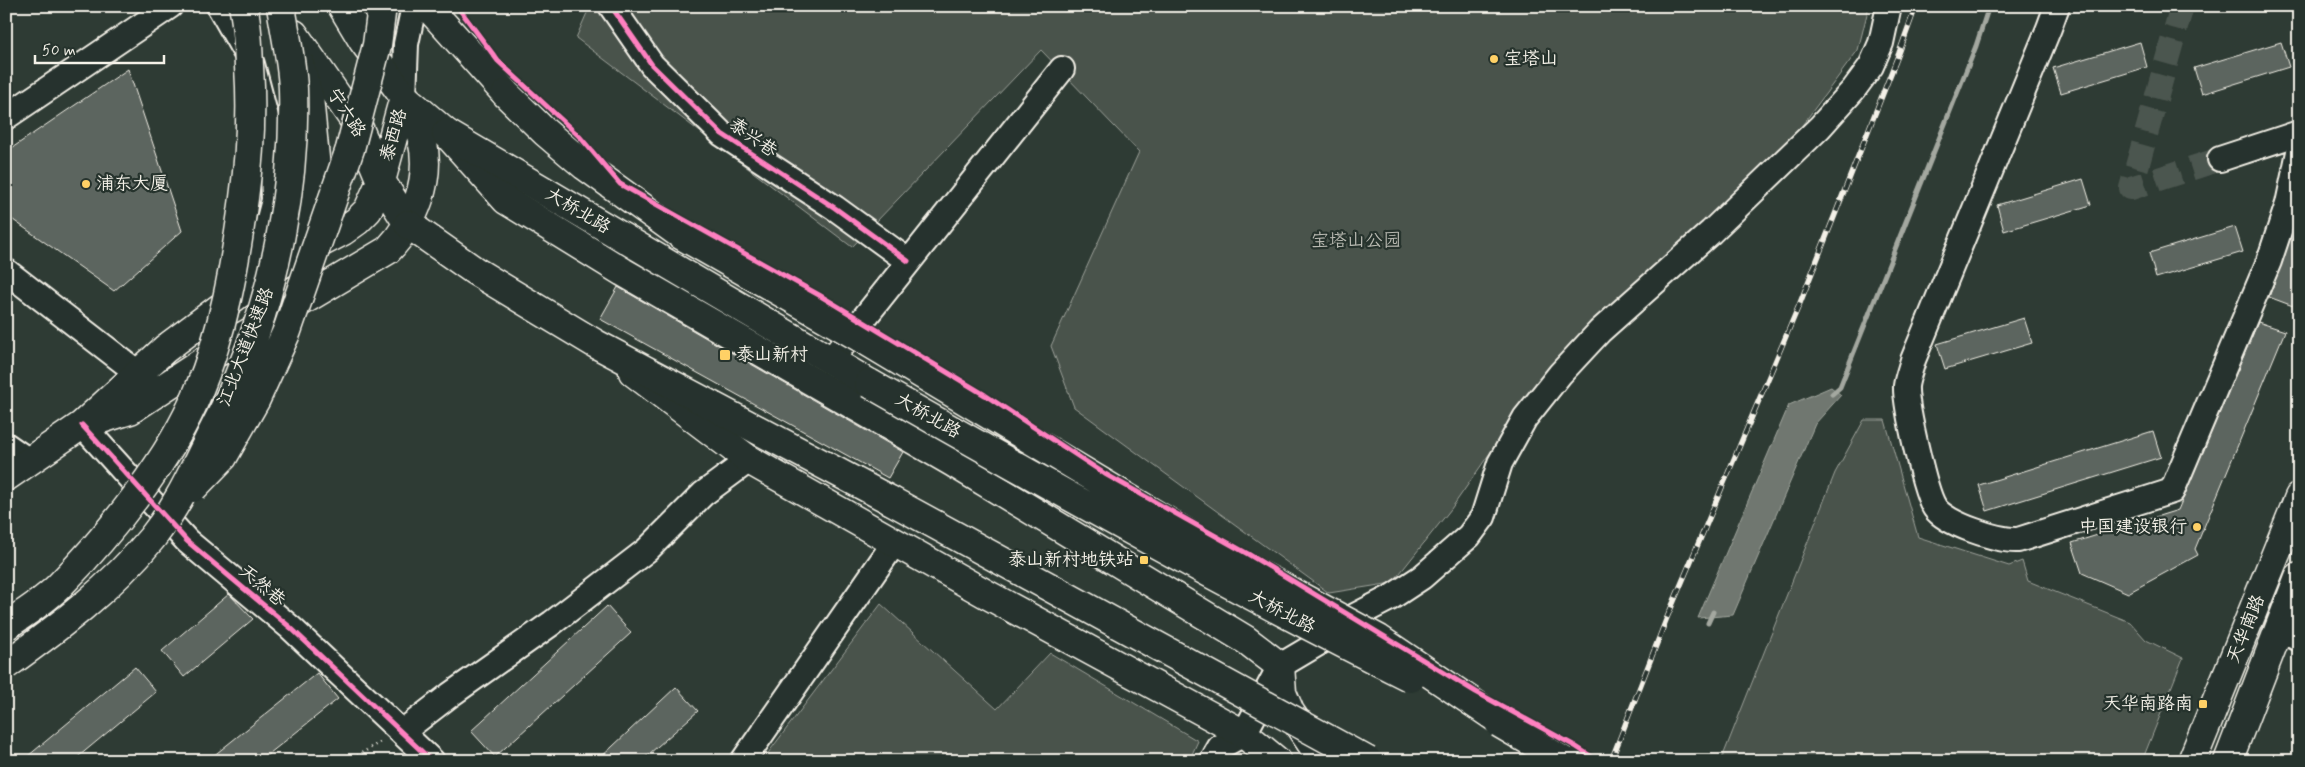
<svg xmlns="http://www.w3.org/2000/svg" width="2305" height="767" font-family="Mynerve,'LXGW WenKai TC',sans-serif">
  <rect width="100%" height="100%" fill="#2e3b34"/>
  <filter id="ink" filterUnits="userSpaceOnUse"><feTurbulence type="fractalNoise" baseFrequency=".02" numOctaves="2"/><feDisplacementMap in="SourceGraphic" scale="10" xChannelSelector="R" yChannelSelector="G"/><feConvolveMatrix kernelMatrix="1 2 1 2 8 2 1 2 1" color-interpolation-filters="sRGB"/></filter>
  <g filter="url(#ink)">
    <path fill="#48524c" stroke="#9ea29a" d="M590 6H1869L1858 50 1783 151 1590 323 1494 447 1451 509 1392 583 1329 593 1074 407 1051 346 1139 152 1041 50 852 247 576 38Z
      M1864 420H1885L1918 537 2009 566 2022 561 2028 581 2130 622 2146 640 2183 658 2142 761H1721L1835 473Z
      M881 604 997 709 1050 653 1198 741 1189 761H762Z"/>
    <path fill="#6f7770" stroke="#a4a8a0" d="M1831 387 1841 395 1815 424 1733 615 1698 618 1789 405Z"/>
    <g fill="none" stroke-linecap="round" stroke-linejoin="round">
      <path stroke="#a4a8a0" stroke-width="5" d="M1832 394 1840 387 1976 46 1989 6
        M1708 623 1713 612"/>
    </g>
    <path fill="#5c655e" stroke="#f4f1e8" d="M2140 42 2147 67 2061 93 2053 68Z
      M2281 42 2289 67 2202 94 2194 68Z
      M128 69 182 231 114 291 6 215V152Z
      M2083 179 2091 205 2004 231 1997 205Z
      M2299 215V292L2293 306 2269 297Z
      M2235 227 2243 252 2156 278 2149 253Z
      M618 287 903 452 888 478 600 319Z
      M2024 318 2032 343 1945 369 1937 344Z
      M2258 322 2285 331 2195 549 2198 555 2128 593 2082 573 2072 543 2178 510Z
      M2153 431 2161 457 1987 511 1979 485Z
      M229 594 253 619 184 677 162 651Z
      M607 606 631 633 495 757 471 731Z
      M135 667 156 692 73 761H22Z
      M317 673 338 699 260 761H207Z
      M676 687 698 711 641 761H597Z"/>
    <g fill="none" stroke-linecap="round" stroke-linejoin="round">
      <path stroke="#4c564f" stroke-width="24" stroke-dasharray="24 12" stroke-linecap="butt" d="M2182 6 2131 188 2220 159"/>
      <defs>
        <path id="minor" d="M219 6 252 64 272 140 274 200 252 284
          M611 6 652 65 722 134 835 208 908 261
          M2057 6 2049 28 1913 360C1911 368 1907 378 1906 386 1905 404 1925 494 1935 508 1946 524 1999 541 2018 540L2172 491 2269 261 2288 204 2299 152
          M404 97 406 44 414 6
          M6 117 170 6
          M2220 159 2299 133
          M6 271 138 373
          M830 361 1062 69
          M82 425 187 541 291 628 432 761
          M6 445 29 461
          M2278 628 2299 639
          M402 732 450 695 552 623 647 550 703 494 749 460
          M743 761 895 542
          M1212 761 1220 747 1244 734 1280 666 1334 634 1353 617 1390 598 1422 577 1469 536 1483 517 1500 463 1525 418 1560 374 1600 331 1711 232 1820 127 1854 89 1871 66 1881 43 1889 6"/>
        <path id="major" d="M342 6 363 41 404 97 446 133 506 200 623 272 952 462 1246 640 1280 666 1282 693 1290 712 1323 761
          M294 34 358 126 381 181 408 224
          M633 372 749 460 988 595 1244 734 1277 761
          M89 423 130 410 230 344 388 250C415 222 432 179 422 139 419 127 412 115 407 103
          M6 477 82 425 165 349 252 284 286 261 343 231 357 221 368 210 381 181 404 97
          M2192 761 2299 497
          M2228 761 2299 577"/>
        <path id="highway" d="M427 6 506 94
          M446 133 869 383
          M408 224 475 271 596 344 890 500
          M286 261 307 202 316 168 309 97 297 55"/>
      </defs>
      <use href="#minor" stroke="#f4f1e8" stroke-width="28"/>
      <use href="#major" stroke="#f4f1e8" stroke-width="31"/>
      <use href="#highway" stroke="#f4f1e8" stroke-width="31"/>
      <path stroke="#f4f1e8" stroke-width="3" stroke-dasharray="1 4" stroke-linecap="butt" d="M349 761 383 740"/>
      <use href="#minor" stroke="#26332d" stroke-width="24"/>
      <use href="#major" stroke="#26332d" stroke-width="28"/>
      <use href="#highway" stroke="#26332d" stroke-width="28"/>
      <defs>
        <path id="rail" d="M1611 761 1666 620 1800 303 1899 53 1916 6"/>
      </defs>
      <use href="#rail" stroke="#f4f1e8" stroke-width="5.5"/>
      <use href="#rail" stroke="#26332d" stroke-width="4" stroke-dasharray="11" stroke-linecap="butt"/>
      <defs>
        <path id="highway-bridge" d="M506 94 545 132 585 166 681 235 868 342 1223 555 1379 639 1515 731
          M869 383C1048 485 1227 586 1411 678
          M193 488 223 457 256 399 287 331 350 149 377 45 382 6
          M890 500 1368 761
          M6 626C24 613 45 601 60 585 109 535 172 457 198 392 224 331 235 264 244 198 250 154 252 111 249 66 248 46 248 26 243 6
          M6 665C59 627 111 588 152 538 179 504 193 471 212 433 221 415 231 397 238 378 275 291 296 184 293 89 292 62 285 33 281 6
          M1499 723 1564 761"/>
      </defs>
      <use href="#highway-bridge" stroke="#f4f1e8" stroke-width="31" stroke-linecap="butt"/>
      <use href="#highway-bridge" stroke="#26332d" stroke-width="28"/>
      <defs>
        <path id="cycleway" d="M457 6 498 61 580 137 620 184 819 295 985 395 1105 474 1248 554 1476 692 1575 746 1598 761
          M611 6 652 65 722 134 835 208 908 261
          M82 425 187 541 291 628 432 761"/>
      </defs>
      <use href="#cycleway" stroke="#26332d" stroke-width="8"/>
      <use href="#cycleway" stroke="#ff80c0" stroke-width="5"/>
    </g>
  </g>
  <g fill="#ffd166" stroke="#26332d" stroke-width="2">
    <circle cx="1494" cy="59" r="5"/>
    <circle cx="86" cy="184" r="5"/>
    <rect x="719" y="349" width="12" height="12" rx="2.5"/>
    <circle cx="2197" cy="527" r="5"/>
    <rect x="1139" y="555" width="10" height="10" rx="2.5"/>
    <rect x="2198" y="699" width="10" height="10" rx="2.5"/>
  </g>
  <g text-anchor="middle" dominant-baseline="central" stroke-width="4.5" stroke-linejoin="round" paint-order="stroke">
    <g font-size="18" fill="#f4f1e8" stroke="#26332d" text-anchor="start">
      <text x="1504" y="59">宝塔山</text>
      <text x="96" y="184">浦东大厦</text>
      <text x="736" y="355">泰山新村</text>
      <text x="2187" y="527" text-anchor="end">中国建设银行</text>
      <text x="1134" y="560" text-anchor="end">泰山新村地铁站</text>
      <text x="2193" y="704" text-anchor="end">天华南路南</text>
    </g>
    <g font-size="18" fill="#f4f1e8" stroke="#26332d">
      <text transform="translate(346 113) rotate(57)">宁六路</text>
      <text transform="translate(394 135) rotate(-74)">泰西路</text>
      <text transform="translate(753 138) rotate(35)">泰兴巷</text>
      <text transform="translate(578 211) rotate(31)">大桥北路</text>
      <text transform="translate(246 347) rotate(-69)">江北大道快速路</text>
      <text transform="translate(928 416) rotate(30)">大桥北路</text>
      <text transform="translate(262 586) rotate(40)">天然巷</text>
      <text transform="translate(1282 612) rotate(28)">大桥北路</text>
      <text transform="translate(2246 629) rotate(-68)">天华南路</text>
    </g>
    <g font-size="18" fill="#b8b9b1" stroke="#26332d">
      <text x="1356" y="241">宝塔山公园</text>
    </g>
  </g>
  <rect width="2305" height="767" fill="none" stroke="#26332d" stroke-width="25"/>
  <rect x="12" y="12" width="2280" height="742" fill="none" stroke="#f4f1e8" stroke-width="2" filter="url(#ink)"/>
  <path d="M35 55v8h129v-8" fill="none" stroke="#f4f1e8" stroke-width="2.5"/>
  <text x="42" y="55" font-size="15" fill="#f4f1e8" stroke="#26332d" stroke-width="4" paint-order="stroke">50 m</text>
</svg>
